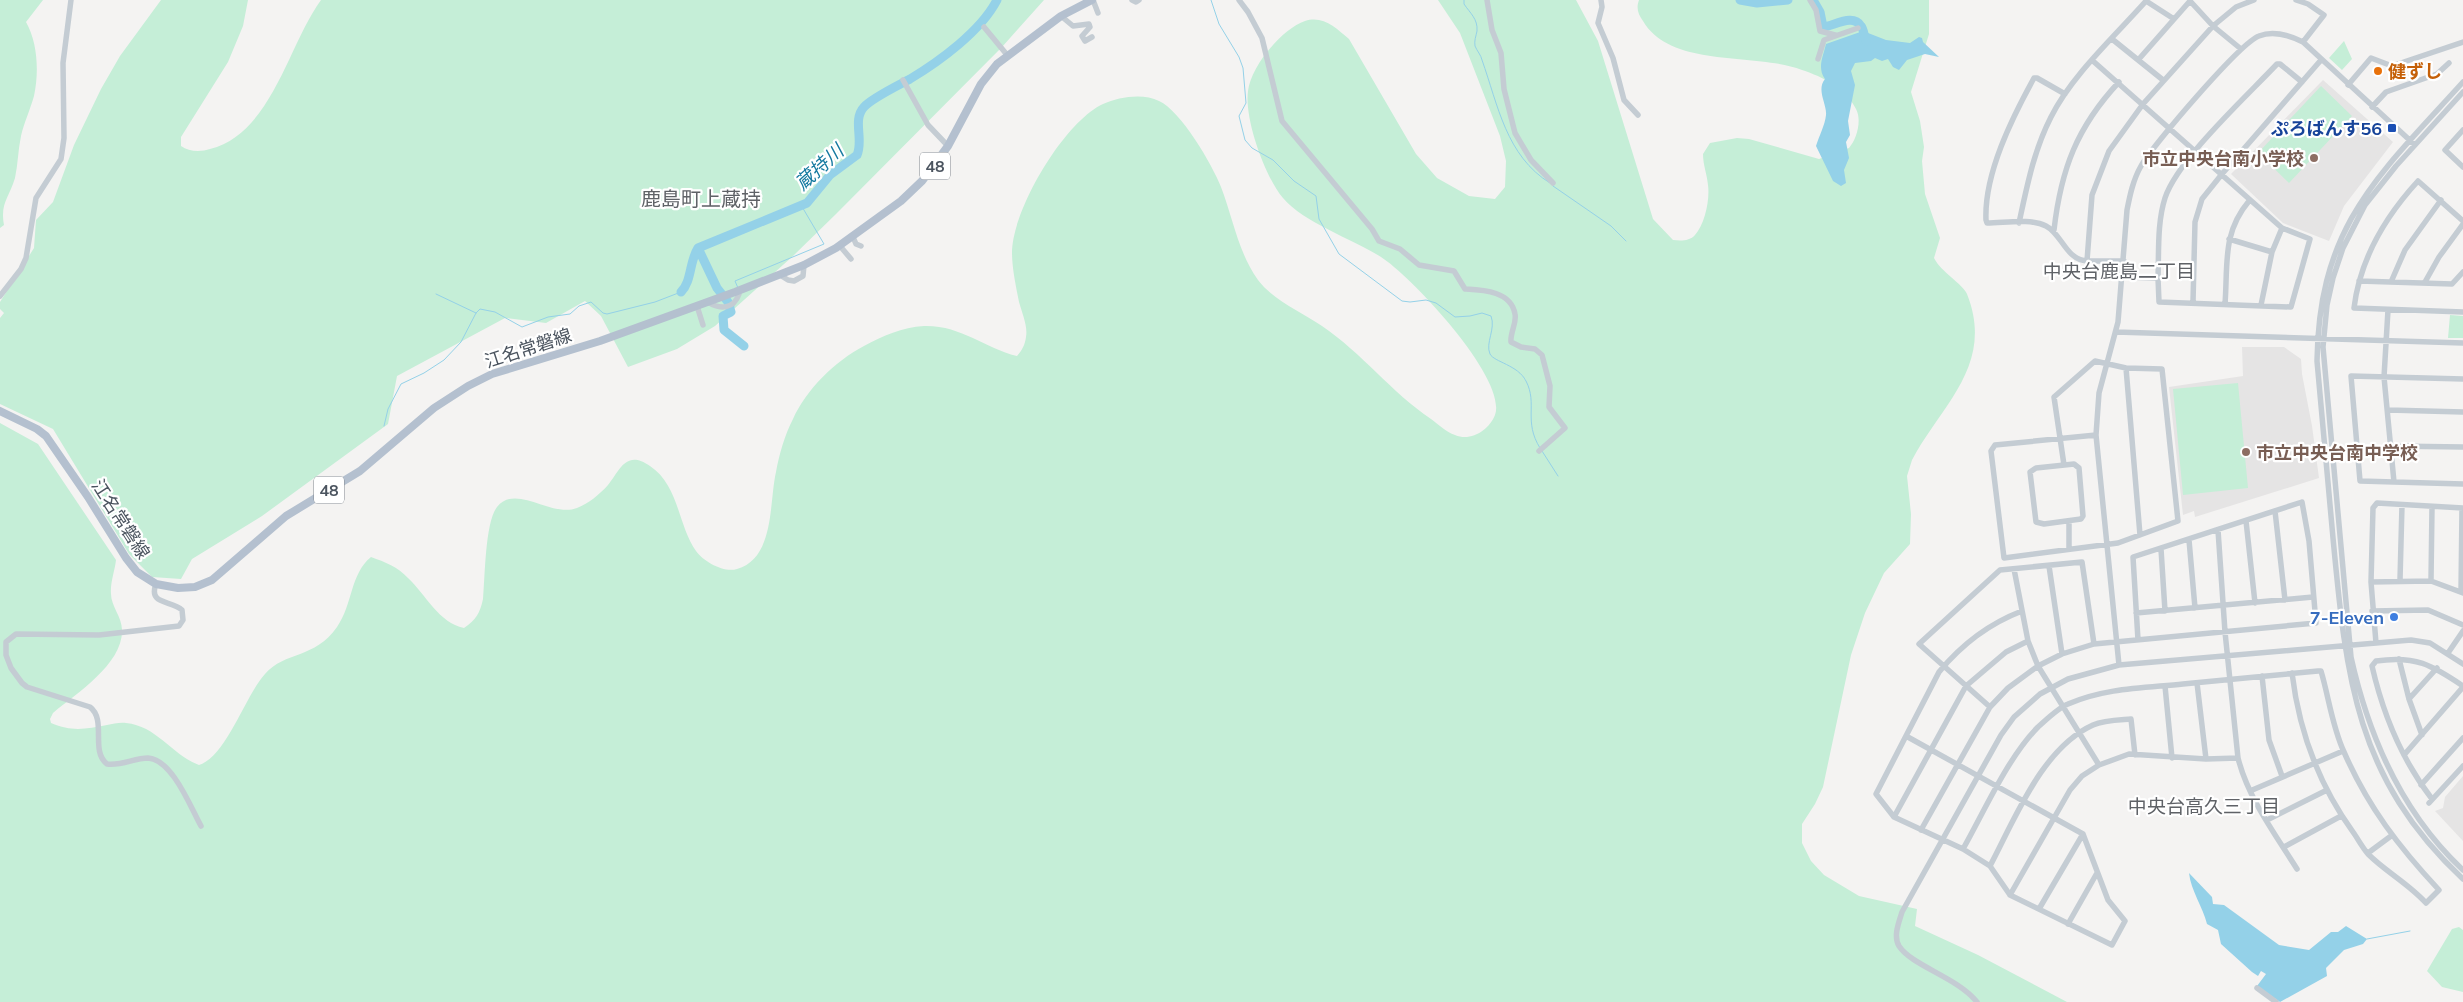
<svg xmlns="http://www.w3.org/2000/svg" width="2463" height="1002" font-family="Mulish,'Noto Sans JP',sans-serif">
  <rect width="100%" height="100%" fill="#f4f3f2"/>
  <path fill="#e5e4e4" d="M2323 80 2393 142 2344 206 2329 241 2283 223 2231 174Z
    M2242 347H2284L2301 359 2302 374 2312 426 2319 478 2195 517 2194 511 2183 515 2169 387 2243 376Z
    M2463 776V841L2435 811 2443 808 2445 797Z"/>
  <path fill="#c5eed7" d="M0 0H43L26 22C38 43 39 73 34 96 30 110 24 123 21 136 18 150 18 164 15 178 9 198 0 203 4 225L0 228Z
    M161 0H248L243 26 228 62 181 137V146C189 152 201 152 210 149 272 133 288 45 321 0H1044L1002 47 836 214 793 256 715 326 677 349 628 367 601 316 585 301 546 323 505 318 397 376 388 424 262 516 192 559 181 579 152 577 129 554 53 429 0 404V318L4 313 0 309V302L34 248 36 220 53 202 74 145 101 89 120 56Z
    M1438 0H1576L1598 41 1653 219 1673 240C1681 241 1690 241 1695 235 1705 224 1710 199 1708 185 1707 174 1703 165 1703 154L1710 143 1737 138 1749 139 1819 159 1849 148C1857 139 1862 120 1856 109 1846 88 1823 77 1802 70 1756 52 1671 69 1643 21 1638 14 1636 8 1639 0H1929V34L1911 92 1920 121 1924 147 1922 161 1925 194 1940 238 1934 258C1941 272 1963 284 1967 294 1995 365 1942 404 1912 460L1907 476 1911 514 1910 544 1884 573 1865 613 1851 655 1823 787 1815 804 1802 824V843L1811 861 1824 875 1859 896 1917 909 1915 926 1978 955 2067 1002H0V423L38 444 116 560C115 570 110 583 111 594 111 606 122 617 122 630 123 664 77 693 53 713L50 719 51 723C72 732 86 729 107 725 113 724 120 722 126 723 157 726 172 755 199 765 226 757 245 696 265 674 285 651 315 659 337 627 353 604 350 574 371 557 385 562 398 567 408 578 426 595 439 623 464 628 476 620 480 613 483 599 485 578 485 522 497 507 516 483 551 518 577 508 589 503 599 495 608 485 620 470 626 449 650 466 679 485 678 526 696 551 704 562 724 573 737 569 775 558 769 502 776 472 779 455 785 434 793 419 806 390 835 361 864 346 883 336 902 327 924 326 961 325 984 348 1017 356 1022 350 1025 345 1026 337 1028 326 1022 313 1019 302 1016 287 1012 268 1012 253 1012 210 1064 122 1103 104 1119 97 1143 93 1159 101 1181 111 1212 164 1221 187 1233 218 1238 252 1258 280 1273 300 1301 312 1322 326 1362 353 1391 392 1431 419 1438 424 1446 432 1455 435 1471 442 1489 430 1495 415 1508 379 1411 276 1381 257 1353 239 1304 223 1283 198 1265 177 1244 118 1248 91 1251 66 1282 29 1305 21 1323 15 1336 28 1349 39L1416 154 1437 178 1469 196 1495 199 1505 187 1506 161 1500 136 1460 33Z
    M2344 41 2352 59 2342 70 2329 58Z
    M2321 86 2352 116 2289 183 2258 153Z
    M2450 315 2463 316V338H2448Z
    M2238 383 2248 488 2183 495 2173 389Z
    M2459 927 2463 930V992L2442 987 2427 971 2452 929Z"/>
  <path fill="#94d1e8" d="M1863 31 1886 40 1910 43 1919 37 1922 38 1923 42 1939 57 1925 54 1907 60 1899 70 1893 67 1888 59 1882 61 1875 58 1871 61 1855 63 1851 71 1855 85 1848 121 1850 135 1846 142 1849 158 1844 170 1846 183 1841 186 1833 181 1816 146C1819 136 1825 125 1826 115 1827 104 1816 90 1825 79 1817 68 1823 57 1826 44Z
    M2189 873 2212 897 2213 904 2224 905 2279 945 2309 950 2331 932H2338L2346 926 2367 939 2363 944 2344 950 2326 968 2327 976 2280 1002 2257 986 2266 974 2261 971 2258 976 2252 972 2221 944 2218 930 2207 924C2203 907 2191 891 2189 873Z"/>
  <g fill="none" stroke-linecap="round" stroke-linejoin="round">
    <path stroke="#94d1e8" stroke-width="1" d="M1211 0 1219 24 1239 57 1243 68 1246 103 1239 116 1245 140 1252 148 1273 160 1294 181 1316 196 1319 219 1339 254 1402 301 1410 302 1426 300 1436 303 1455 317 1470 316 1482 313 1491 316C1496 329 1485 343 1490 354 1494 362 1518 365 1526 381 1538 404 1523 421 1540 448
      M1464 0V4C1470 13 1478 19 1477 31 1476 36 1474 41 1475 46 1477 51 1481 55 1482 60 1498 105 1506 156 1550 183
      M1553 186 1611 226 1626 241
      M738 288 735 281 824 244 801 205
      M436 294 476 313
      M731 312 733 311 734 305
      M384 426 388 409 401 384 424 373 444 360 461 342 476 313 480 309 495 312 522 327 548 317 570 314 579 306 591 302 603 313 607 314 655 302 681 292
      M1542 451 1558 476
      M2367 939 2410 931"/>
    <path stroke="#94d1e8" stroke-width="9" d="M1740 0 1757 3 1788 0
      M1813 0 1820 12 1823 27C1834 26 1853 13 1861 26 1864 30 1864 36 1866 41
      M698 248 717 288 728 302 731 312 723 316 724 330 744 346
      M681 292C692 281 689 262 698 248L807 203 830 175 857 155C864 140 852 120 864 107 872 98 899 85 910 79 940 61 981 31 997 0"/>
    <path stroke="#c4ccd3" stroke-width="5.5" d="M1093 0 1098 13
      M1132 0 1136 2 1139 0
      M1239 0 1248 12 1262 38 1282 121 1372 229 1379 241 1400 249 1419 265 1454 271 1465 289C1483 290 1511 291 1515 314 1517 323 1510 332 1511 342L1521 347 1535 349 1542 355 1550 386 1549 407 1565 428 1539 451
      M1487 0 1492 30 1501 53 1504 89 1515 133 1531 160 1553 183
      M1601 0 1602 7 1598 23 1613 58 1624 100 1638 115
      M1810 0 1816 10 1820 31 1835 35
      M2296 0 2308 4 2324 15 2303 42
      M1061 16 1073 26 1089 24 1090 27 1082 36 1085 41 1092 37
      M984 27 1008 56
      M2112 39 2163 80
      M1818 59 1824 40 1858 28
      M2139 59 2190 1 2213 26 2241 49
      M2093 61 2282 228 2310 239 2291 307 2159 302 2158 278 2122 277
      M903 80 928 125 948 146
      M2463 82C2378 176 2319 225 2317 361 2322 420 2328 479 2333 538 2346 676 2355 778 2463 879
      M2348 85 2371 58 2392 66 2463 42
      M2463 92 2396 166 2365 205 2343 248 2333 278 2327 305 2323 347 2351 657C2369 738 2402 813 2463 870
      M2065 94 2037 78H2034C2012 118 1984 174 1986 220L1987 223C2005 223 2030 218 2046 226 2062 234 2066 260 2087 261
      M2372 107 2386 92 2437 74 2449 63
      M2463 130 2445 150 2463 167
      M2463 221 2418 181C2385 217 2360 259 2354 308L2463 312
      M2019 223C2027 186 2034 150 2051 117 2072 75 2115 36 2146 1L2174 19
      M2054 230C2061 169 2077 127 2119 82
      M853 237 856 244 861 246
      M2229 239 2272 252
      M840 246 851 259
      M2124 261H2087L2092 195 2109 151 2143 104 2213 26 2236 7 2254 0
      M780 275 788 280 794 281 803 276 804 265
      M2158 278C2159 252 2157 223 2165 198 2178 159 2247 96 2277 64H2280L2302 82
      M2359 281 2452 284 2463 272
      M2391 282 2405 250 2441 200
      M2425 282 2439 257 2463 224
      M0 296 21 269 26 258 36 198 61 159 64 138 63 63 71 0
      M708 302C720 310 734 309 739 294L738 291
      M2193 302 2195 222 2202 199 2222 174 2321 60
      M2225 304C2228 264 2222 233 2249 201
      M2261 305 2272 252 2282 228
      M697 306 703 325
      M2388 310 2384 377 2394 482 2360 481 2351 376 2463 379
      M2116 332 2463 343
      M2126 368 2140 535
      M2388 410 2463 412
      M2391 446 2463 447
      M2074 464 2079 468 2083 516 2081 519 2044 524 2036 522 2030 472 2036 468Z
      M2064 465 2054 397 2095 361 2126 368 2162 369 2178 521 2118 543 2004 558 1991 451 1995 445 2096 435
      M2394 482 2463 484
      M2275 511 2285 600
      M2246 521 2255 603
      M2218 530 2225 632 2238 758C2248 798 2275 834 2297 869
      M2189 540 2195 608
      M2069 548V521
      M2161 549 2165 611
      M2049 566 2062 654
      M2014 569 2028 641 2038 666 2099 765
      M2400 580 2402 505
      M2431 581 2432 507
      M2371 582 2431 581 2463 593
      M156 584C148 605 171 600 182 610L183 620 179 626 99 635 16 634 6 642V655L11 668 22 683 27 687 90 707C107 720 90 751 107 764 122 766 134 758 148 758 172 759 191 808 201 826
      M2461 592 2462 508
      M2372 611 2428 610 2463 625
      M2136 613 2313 597
      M2376 643 2371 582 2373 508 2377 503 2463 508
      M2448 653 2463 631
      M2399 659 2409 699 2422 735
      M2119 665 2096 435 2099 393 2118 322 2127 210C2130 195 2133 180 2141 166 2153 145 2240 43 2259 36 2274 30 2289 35 2303 42L2415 145
      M2262 676 2269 740 2282 776
      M2197 683 2206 759
      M2165 686 2172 758
      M2409 699 2437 668
      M1990 707 1919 644 2000 570 2082 562 2094 644
      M1906 736 2083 834 2108 900 2125 921 2112 945 2010 895 1990 866 1963 849 1894 817 1876 794 1939 672C1962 644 1988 624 2022 611
      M2404 755 2463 687
      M2421 785 2463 738
      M2250 791 2343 751
      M2432 799C2402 760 2383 714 2372 666L2376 661C2415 655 2432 665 2463 686
      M2429 803 2463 766
      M1894 817 1966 686 2006 652 2028 641
      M2267 820 2327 790
      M1921 830 1990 707 2008 688 2038 666 2062 654 2094 644 2316 623 2309 541 2302 502 2133 557 2138 640
      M2284 847 2341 816
      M1963 849C1984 812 2008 757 2038 727 2046 720 2058 708 2068 704 2105 688 2143 688 2183 684 2228 680 2273 675 2318 671H2321C2329 698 2332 726 2344 752 2368 807 2399 847 2439 890L2426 903C2409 884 2386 872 2368 854 2362 847 2358 839 2353 832 2319 785 2299 731 2292 673
      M2368 853 2391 836
      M1990 866C2015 819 2042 748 2093 725 2104 720 2118 720 2131 719L2135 755
      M2010 895 2070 790 2082 776 2099 765 2129 754 2206 759 2238 758
      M2039 909 2083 834
      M2068 924 2097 873
      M2257 988 2276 1002
      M1977 1002C1957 977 1912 966 1899 946 1893 936 1899 922 1902 912L2001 735 2014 717 2040 694 2068 679 2119 665 2411 640 2430 643 2463 664"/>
    <path stroke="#b4c0cf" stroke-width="8" d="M0 411 37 429 46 436 88 497 126 558 137 572 156 584 178 588 195 587 212 580 286 516 360 471 434 408 468 386 492 374 600 341 735 292 804 265 836 248 901 201 922 181 948 146 981 84 997 64 1061 16 1092 0"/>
  </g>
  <circle fill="#e8710a" stroke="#fff" stroke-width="2" cx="2378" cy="71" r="5"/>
  <rect fill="#1a4fb4" stroke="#fff" stroke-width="2" x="2387" y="123" width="10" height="10" rx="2.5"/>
  <g fill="#8d6e63" stroke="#fff" stroke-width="2">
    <circle cx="2314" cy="158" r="5"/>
    <circle cx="2246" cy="452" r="5"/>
  </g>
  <circle fill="#3f7fe0" stroke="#fff" stroke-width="2" cx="2394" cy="617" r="5"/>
  <g text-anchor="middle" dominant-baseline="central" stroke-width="4.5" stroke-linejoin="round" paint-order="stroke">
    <g fill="#fff" stroke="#81878f" stroke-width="1">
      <rect x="920" y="152.5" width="30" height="27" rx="4"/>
      <rect x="314" y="476.5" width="30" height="27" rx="4"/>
    </g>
    <g font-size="16" font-weight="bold" fill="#4b545f">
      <text x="935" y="166">48</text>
      <text x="329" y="490">48</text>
    </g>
    <g font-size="18" font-weight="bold" fill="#c56008" stroke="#fff" text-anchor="start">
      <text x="2388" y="71">健ずし</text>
    </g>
    <g font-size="18" font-weight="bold" fill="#164399" stroke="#fff" text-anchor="end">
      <text x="2382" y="128">ぷろばんす56</text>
    </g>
    <g font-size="18" font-weight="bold" fill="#785e54" stroke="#fff" text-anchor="end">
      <text x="2304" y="158">市立中央台南小学校</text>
      <text x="2256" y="452" text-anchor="start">市立中央台南中学校</text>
    </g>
    <g font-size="18" fill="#4b545f" stroke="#fff">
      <text transform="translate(528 348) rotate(-18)">江名常磐線</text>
      <text transform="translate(121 519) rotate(57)">江名常磐線</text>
    </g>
    <g font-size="18" font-weight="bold" fill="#366cbe" stroke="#fff" text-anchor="end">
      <text x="2384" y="617">7-Eleven</text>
    </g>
    <g font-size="19" font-style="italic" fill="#157aa0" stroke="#fff">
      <text transform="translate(819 167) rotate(-42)">蔵持川</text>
    </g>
    <g font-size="19" fill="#5f6267" stroke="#fff">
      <text x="2119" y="271">中央台鹿島二丁目</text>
      <text x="2204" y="806">中央台高久三丁目</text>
    </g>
    <g font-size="20" fill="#5f6267" stroke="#fff">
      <text x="701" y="198">鹿島町上蔵持</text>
    </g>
  </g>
</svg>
